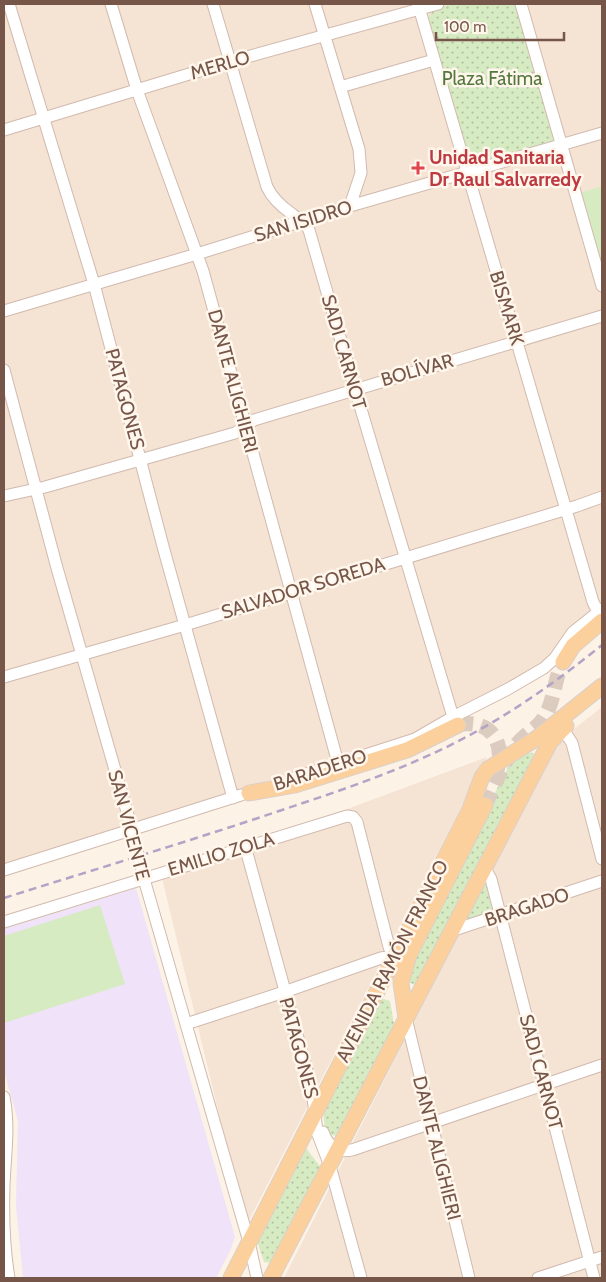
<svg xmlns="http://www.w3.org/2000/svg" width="606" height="1282" font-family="Cabin,sans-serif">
  <defs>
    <pattern id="park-dots" width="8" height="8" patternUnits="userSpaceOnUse" patternTransform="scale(1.25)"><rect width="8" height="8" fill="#d7ebc3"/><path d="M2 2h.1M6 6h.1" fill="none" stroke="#b3c1a0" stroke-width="1.8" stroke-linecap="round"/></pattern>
  </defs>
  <rect width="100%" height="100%" fill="#fdf2e6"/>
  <path fill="#f5e3d4" d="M4 4H602V603L561 638 544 668 417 732 229 797 4 867Z
    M602 707V1278H284L554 745Z
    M487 757 246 1226 162 878Z"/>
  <path fill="#efe2f9" d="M136 888 235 1237 230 1251 216 1278H23L16 1205 18 1121 4 1071V929Z"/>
  <path fill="#d7ebc3" d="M602 186V263H601L580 193Z
    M100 905 125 984 4 1023V936Z"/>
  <path fill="url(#park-dots)" d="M451 4H515L556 136 552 143 479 166 471 163 428 19 433 9Z
    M526 752 533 753 535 758 415 985 408 982 411 955 512 760Z
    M486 883 489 884 496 912 465 924 463 919 482 884Z
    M381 998 390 1001 395 1030 337 1136 328 1134 325 1130 323 1110Z
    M303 1144 322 1169 271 1263 264 1262 257 1241Z"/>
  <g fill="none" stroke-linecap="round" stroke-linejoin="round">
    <path stroke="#dccbbf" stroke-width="15" stroke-dasharray="15 8" stroke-linecap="butt" d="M458 725C489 718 506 741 497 770
      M485 805C495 785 504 760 518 743 526 733 539 728 545 716 555 699 554 679 563 662"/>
    <defs>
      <path id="minor" d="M9 4 94 284 164 550 233 798
        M111 4 137 90 203 271 338 763
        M213 4 267 187C272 198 282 207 292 214 299 220 305 221 309 230L355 389 453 717
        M315 4 359 149 361 173 350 206
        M418 4 593 602 598 612
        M521 4 602 286
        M340 87 434 60
        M4 130 229 62 438 4
        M4 311 197 254 350 206 602 133
        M4 370 57 568 132 829 144 879 249 1242 257 1278
        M4 496 45 487 235 433 254 420 602 316
        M4 677 185 625 577 506 602 497
        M559 723 572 743 602 859
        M294 778 415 739 453 717 508 689 544 668 555 658 573 632 602 609
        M245 846 312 1089 317 1132 330 1166 361 1278
        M484 867 491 879 594 1278
        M4 870 241 795
        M4 922 347 816 353 817 357 822 389 947 394 956 381 958 284 992 186 1024
        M451 931 602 881
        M406 1018 469 1278
        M4 1097C10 1127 5 1156 4 1186 3 1216 4 1248 9 1278
        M323 1132C328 1146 337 1153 352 1150L602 1065
        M538 1278 602 1257"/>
      <path id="major" d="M563 662 573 646 602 621
        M249 793 295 785 407 750 458 725
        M406 1018 401 983 409 955 485 805
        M231 1278 470 809 482 777 488 769 537 738 602 686
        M271 1278 550 742 566 726"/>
    </defs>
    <use href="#minor" stroke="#d1baae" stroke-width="13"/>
    <use href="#major" stroke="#d9d0cc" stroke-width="17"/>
    <use href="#minor" stroke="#fff" stroke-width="11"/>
    <use href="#major" stroke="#fcd09d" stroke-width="15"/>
    <path stroke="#b3a3c7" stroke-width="2.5" stroke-dasharray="8 5" stroke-linecap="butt" d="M4 898C96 869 190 841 282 810 333 793 384 776 434 753 495 725 550 687 602 645"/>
  </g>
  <path fill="#e0444e" stroke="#fff6ec" stroke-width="2" d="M415.5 160.5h5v5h5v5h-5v5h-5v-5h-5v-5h5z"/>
  <g text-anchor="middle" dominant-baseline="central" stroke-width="5" stroke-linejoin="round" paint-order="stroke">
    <g font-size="19" fill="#77564a" stroke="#fff6ec">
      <text transform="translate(220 65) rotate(-16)">MERLO</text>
      <text transform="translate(303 221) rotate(-17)">SAN ISIDRO</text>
      <text transform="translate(507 308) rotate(73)">BISMARK</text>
      <text transform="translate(344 352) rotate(74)">SADI CARNOT</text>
      <text transform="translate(417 370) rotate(-16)">BOLÍVAR</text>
      <text transform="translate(233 381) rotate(75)">DANTE ALIGHIERI</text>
      <text transform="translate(125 399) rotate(75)">PATAGONES</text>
      <text transform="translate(303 588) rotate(-17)">SALVADOR SOREDA</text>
      <text transform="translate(320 770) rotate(-18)">BARADERO</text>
      <text transform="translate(129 825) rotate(75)">SAN VICENTE</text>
      <text transform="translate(221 854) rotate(-17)">EMILIO ZOLA</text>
      <text transform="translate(527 907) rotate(-18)">BRAGADO</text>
      <text transform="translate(392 961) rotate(-63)">AVENIDA RAMÓN FRANCO</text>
      <text transform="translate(299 1048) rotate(75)">PATAGONES</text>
      <text transform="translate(541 1072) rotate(75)">SADI CARNOT</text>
      <text transform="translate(437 1148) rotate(76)">DANTE ALIGHIERI</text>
    </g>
    <g font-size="19" fill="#54773e" stroke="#fff6ec">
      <text x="492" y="78">Plaza Fátima</text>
    </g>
    <g font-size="19" font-weight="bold" fill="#be3a42" stroke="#fff6ec" text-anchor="start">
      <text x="429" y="157">Unidad Sanitaria<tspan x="429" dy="22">Dr Raul Salvarredy</tspan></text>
    </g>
  </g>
  <rect width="606" height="1282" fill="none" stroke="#77564a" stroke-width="10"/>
  <path d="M436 32v8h128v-8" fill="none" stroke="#77564a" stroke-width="2.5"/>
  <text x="444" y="32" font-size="15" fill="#77564a" stroke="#fff6ec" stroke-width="4" paint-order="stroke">100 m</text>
</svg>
